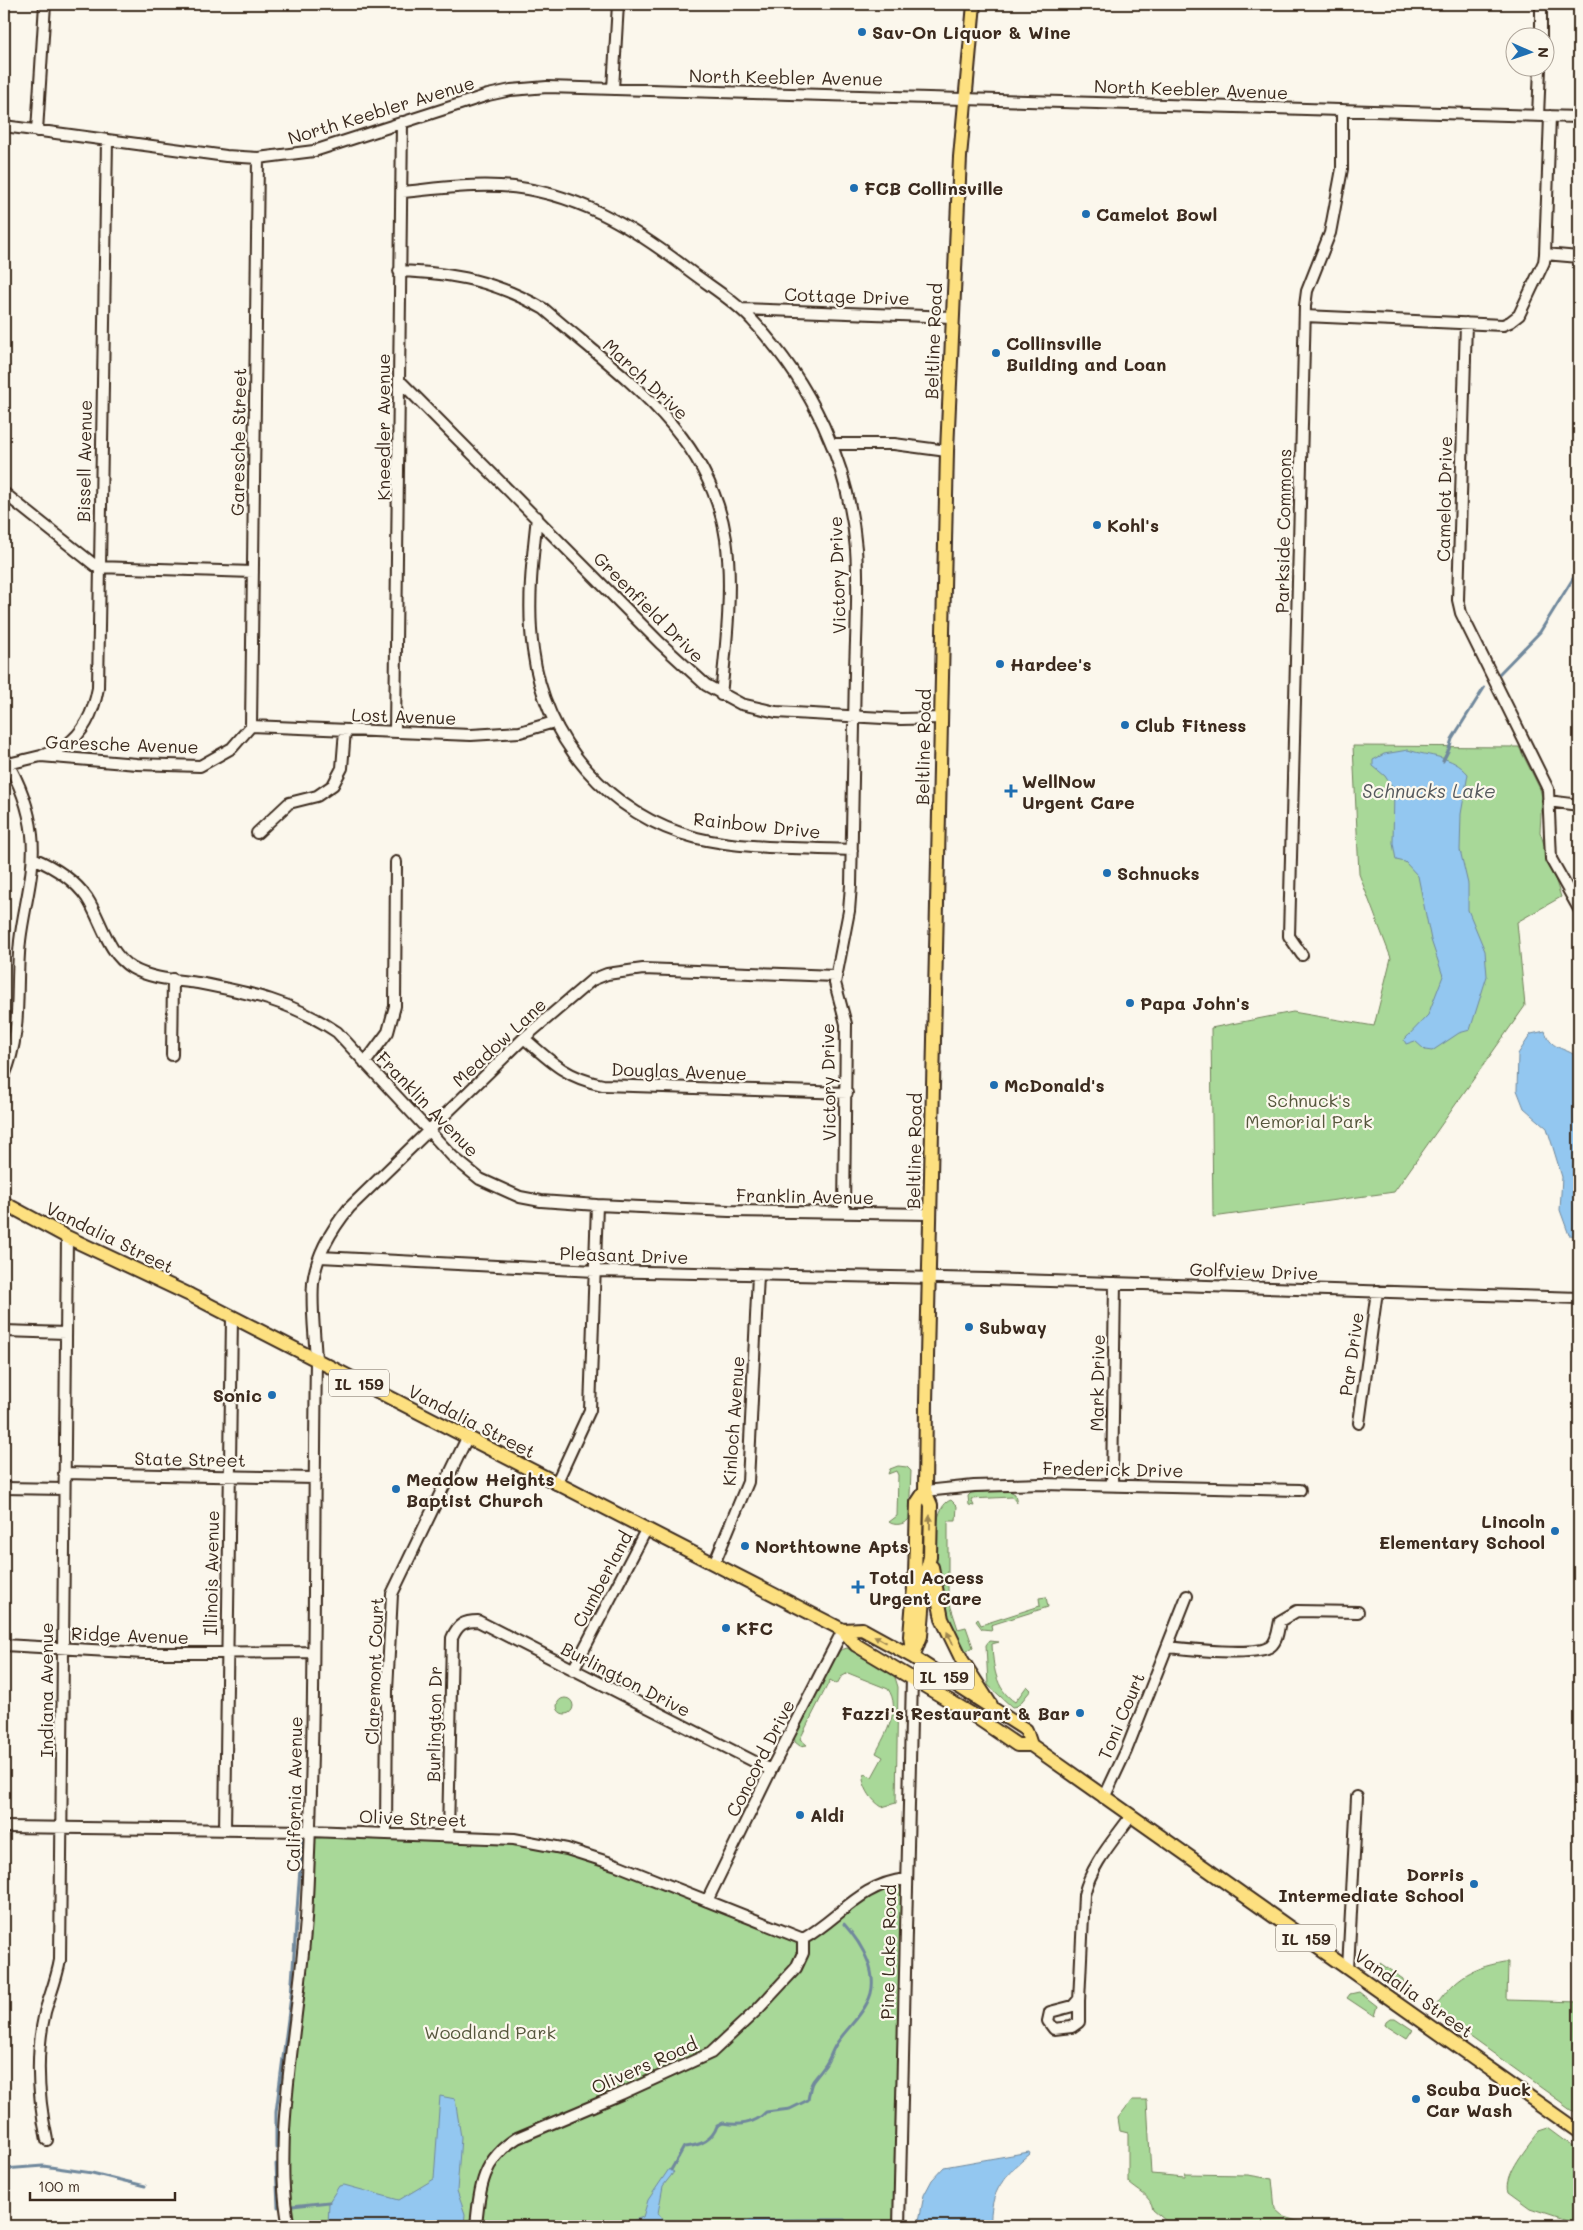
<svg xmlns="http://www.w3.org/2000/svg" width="1583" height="2230" font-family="Mali,sans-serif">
  <rect width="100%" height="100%" fill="#fbf7ec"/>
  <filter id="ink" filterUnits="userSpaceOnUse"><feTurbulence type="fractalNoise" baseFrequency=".02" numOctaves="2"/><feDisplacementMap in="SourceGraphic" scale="10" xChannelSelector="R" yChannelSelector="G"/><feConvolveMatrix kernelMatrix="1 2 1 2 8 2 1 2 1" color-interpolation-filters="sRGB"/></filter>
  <g filter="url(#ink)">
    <path fill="#a8d898" stroke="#72815b" d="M1353 746 1519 747 1540 789 1542 797 1540 832 1561 897 1517 922 1525 1006 1394 1192 1213 1217 1211 1028 1293 1012 1374 1026 1391 958 1359 874Z
      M898 1466 907 1467 911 1471 909 1519C904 1525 894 1526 889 1522L897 1516 898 1475 896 1471 888 1474 890 1469Z
      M1008 1490 1015 1494 1017 1503 1012 1497 971 1499 974 1506 969 1505 968 1496 971 1493Z
      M951 1500 957 1506 956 1521H948V1598L958 1629 966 1627 973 1647 966 1652C944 1636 919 1510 951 1500Z
      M1046 1597 1048 1607 991 1625 992 1630 982 1629 976 1621 978 1619 981 1625 1040 1606 1039 1598Z
      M989 1641 999 1642 992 1644C993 1665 995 1689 1015 1702L1027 1686 1031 1690 1018 1706 1012 1707 988 1685 986 1645Z
      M847 1648 894 1674 898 1687 896 1803 882 1807C872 1801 865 1790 863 1779L865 1774 872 1777 883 1757 876 1753C885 1734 902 1709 888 1689L848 1673 841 1677 837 1684 830 1680 800 1739 807 1745 800 1746 795 1742 794 1734 838 1651Z
      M557 1706a8 8 0 1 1 16 0a8 8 0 1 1-16 0Z
      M310 1831 514 1839 589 1856 803 1939 888 1881 906 1879 899 2226H290L285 2122Z
      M1504 1962H1508L1507 2000 1579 2002V2115L1433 2010C1454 1979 1467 1969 1504 1962Z
      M1380 1963 1403 1979 1404 1986 1402 1987 1380 1972Z
      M1359 1992 1377 2006 1374 2016 1347 1998 1350 1994Z
      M1390 2018H1395L1413 2030 1407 2039 1385 2025 1386 2021Z
      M1132 2100H1147L1151 2174 1185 2177V2174L1248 2175 1272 2179 1275 2209 1284 2217 1313 2226H1172L1153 2210C1151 2195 1138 2192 1128 2182V2133L1120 2131 1118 2118Z
      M1548 2128 1579 2151V2224L1531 2208 1509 2192C1503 2174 1529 2146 1539 2131Z"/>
    <path fill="#93c7f0" stroke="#70889c" d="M1408 750C1430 757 1452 755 1468 774L1461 814 1460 850 1468 884V910L1485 951 1487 976 1470 1030 1459 1033 1432 1051 1425 1050 1415 1041 1406 1044 1404 1040 1428 1015 1443 976 1431 940 1418 876 1405 862 1396 860 1393 843 1394 790 1385 776 1373 766V760L1384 754Z
      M1545 1031C1551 1052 1569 1047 1579 1059V1236L1569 1235 1560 1210 1562 1177 1547 1128 1524 1108 1517 1090 1518 1054 1531 1034Z
      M440 2096 455 2099 461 2137 457 2191 465 2214 464 2226H328L329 2202 339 2186 344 2185 399 2200 434 2179Z
      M1029 2152 1030 2154C1005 2175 989 2191 991 2226H918L924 2195 932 2180 944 2167Z
      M669 2169 674 2172 663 2186 658 2213 668 2226H618L643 2217 648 2200Z
      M797 2219H845L851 2226H727L750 2220Z"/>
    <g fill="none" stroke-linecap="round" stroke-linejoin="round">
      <path stroke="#70889c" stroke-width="3" d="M1499 674 1540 632 1579 569
        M1443 761 1449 749 1452 739 1484 688
        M276 2148V2112L291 1996 302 1839
        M276 2164 278 2207
        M4 2169 43 2166 92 2173 145 2186
        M671 2170 684 2147C699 2146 712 2141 717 2126L723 2123C738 2126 755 2124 766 2112L790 2109 808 2100C812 2076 812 2084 824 2067 829 2061 831 2053 835 2046 844 2031 859 2019 867 2003 882 1977 862 1944 844 1924
        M292 2206 329 2202"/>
      <defs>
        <path id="minor" d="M1541 38V4
          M613 89 618 4
          M1538 116 1540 68
          M4 126 226 156 258 158 314 151 488 95 511 90 547 87 1579 117
          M37 131 45 4
          M402 192C434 189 468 184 500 186 574 190 633 227 690 271 711 287 735 301 752 320 811 383 849 462 856 549 859 590 856 631 855 672 854 743 852 814 851 885L849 911 835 983 846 1024 844 1213
          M1545 254 1579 257
          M399 271C455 273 495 281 544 309 620 375 710 432 726 539 733 587 726 647 721 695
          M742 309 952 317
          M1305 316 1503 325 1510 322 1519 315 1544 262 1545 254 1550 116
          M1466 323 1458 600 1461 613 1548 789 1551 859 1579 909
          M399 380 660 643 706 685 741 704 776 712 901 719 941 718
          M833 444H894L947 451
          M4 493 97 567 253 572
          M537 517C532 561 527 606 533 650 545 740 608 815 697 838 741 849 805 848 852 850
          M251 726 258 158
          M251 726 471 735 520 732 554 722
          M395 732 402 122
          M41 756C49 752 59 751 66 745 85 732 94 710 98 688L107 140
          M4 757C19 781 29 808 32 835 36 871 24 905 20 941 15 987 23 1032 4 1076
          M8 764 41 756 137 764 200 766 232 748 251 726
          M1548 801 1579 805
          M257 833 289 803 317 796 333 785 342 768 345 730
          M33 858C54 867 74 879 87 898 102 921 107 953 132 968 151 979 176 980 198 983 251 993 291 1001 337 1032L453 1157 480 1179 520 1197 541 1201 597 1205 729 1211 930 1214
          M1302 955 1289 936 1305 306 1307 291 1330 233 1342 169V110
          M524 1038C551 1062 567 1078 603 1085L847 1093
          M172 1055 173 979
          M365 1063 388 1032 395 1006 396 862
          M320 1257 595 1271 988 1279 1579 1298
          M4 1331 66 1333
          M1359 1423 1377 1291
          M64 1473 315 1478
          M556 1484 590 1410 597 1205
          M1112 1484 1115 1283
          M4 1488 64 1489
          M925 1491 974 1486 1042 1484 1300 1490
          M714 1564 748 1482 758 1275
          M4 1645 144 1653 313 1652
          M1168 1647C1186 1649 1258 1657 1271 1646 1278 1640 1278 1629 1280 1621L1297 1611 1358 1612
          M573 1670 646 1530
          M1104 1798 1126 1751 1187 1596
          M4 1827 310 1831 514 1839 567 1849 617 1865 803 1939
          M225 1830 232 1317
          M386 1833 387 1691 392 1594 467 1438
          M448 1835 452 1638C458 1624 464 1621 478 1621L771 1770
          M707 1901 771 1770 843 1630
          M803 1939C840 1918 860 1884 906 1879
          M1348 1969 1357 1797
          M1079 1999V2022L1072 2027 1054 2029 1048 2021 1050 2012 1073 2006Z
          M1050 2012 1073 2006 1079 2001 1084 1895C1091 1865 1113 1841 1131 1816
          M47 2140C38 2098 35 2055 45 2012 50 1995 57 1978 60 1960L67 1237
          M289 2226C282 2194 283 2164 284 2131 288 2060 301 1990 306 1919 316 1733 313 1547 316 1361 315 1336 311 1308 313 1283 316 1255 332 1229 349 1208L524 1038 592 980 607 974 643 969 835 976
          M476 2226C480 2187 482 2160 517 2138L621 2094 711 2053 758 2009 796 1968 803 1953V1939
          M899 2226 912 1678"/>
        <path id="major" d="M4 1203 67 1237 190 1295 843 1630 856 1645 970 1713 1017 1745H1031L1041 1752 1579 2132
          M932 1567 942 1619 962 1660 991 1705
          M843 1630 862 1629 913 1657 1026 1730 1031 1745
          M913 1656 910 1636 915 1575 917 1503 925 1491
          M913 1657 921 1636 926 1572 930 1557 931 1505 925 1491 926 1403 947 451 960 157 974 4"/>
      </defs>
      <use href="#minor" stroke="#3b2a1e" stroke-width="14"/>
      <use href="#major" stroke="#3b2a1e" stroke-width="16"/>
      <use href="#minor" stroke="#fbf7ec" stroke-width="10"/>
      <use href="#major" stroke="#fde080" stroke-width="12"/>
    </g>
    <defs><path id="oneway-solid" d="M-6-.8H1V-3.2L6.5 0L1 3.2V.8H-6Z" transform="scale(1.25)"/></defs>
    <g fill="#9c854f">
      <use href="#oneway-solid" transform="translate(930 1522) rotate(-90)"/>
      <use href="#oneway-solid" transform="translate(950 1638) rotate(-115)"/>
      <use href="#oneway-solid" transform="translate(880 1639) rotate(-152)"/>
    </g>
  </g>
  <g fill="#1f6fb2" stroke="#fbf7ec" stroke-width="2">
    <circle cx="862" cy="32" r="5"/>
    <circle cx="854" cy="188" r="5"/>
    <circle cx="1086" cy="214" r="5"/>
    <circle cx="996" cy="353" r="5"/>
    <circle cx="1097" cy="525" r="5"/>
    <circle cx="1000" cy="664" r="5"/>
    <circle cx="1125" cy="725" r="5"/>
    <path d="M1008.5 783.5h5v5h5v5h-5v5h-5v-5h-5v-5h5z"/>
    <circle cx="1107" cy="873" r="5"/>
    <circle cx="1130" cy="1003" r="5"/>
    <circle cx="994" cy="1085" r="5"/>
    <circle cx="969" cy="1327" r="5"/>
    <circle cx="272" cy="1395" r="5"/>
    <circle cx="396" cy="1489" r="5"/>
    <circle cx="1555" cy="1531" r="5"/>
    <circle cx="745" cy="1546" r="5"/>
    <path d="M855.5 1579.5h5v5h5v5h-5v5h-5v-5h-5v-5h5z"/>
    <circle cx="726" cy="1628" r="5"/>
    <circle cx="1080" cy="1713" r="5"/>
    <circle cx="800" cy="1815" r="5"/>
    <circle cx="1474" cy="1884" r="5"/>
    <circle cx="1416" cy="2099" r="5"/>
  </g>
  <g text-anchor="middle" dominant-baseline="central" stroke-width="4.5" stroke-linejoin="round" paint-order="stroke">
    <g fill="#fbf7ec" stroke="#75685c" stroke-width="1">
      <rect x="329" y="1369.5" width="60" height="27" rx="4"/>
      <rect x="914" y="1662.5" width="60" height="27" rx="4"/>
      <rect x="1276" y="1924.5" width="60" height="27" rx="4"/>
    </g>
    <g font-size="16" font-weight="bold" fill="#3b2a1e">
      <text x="359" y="1383">IL 159</text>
      <text x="944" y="1676">IL 159</text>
      <text x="1306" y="1938">IL 159</text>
    </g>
    <g font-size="18" font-weight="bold" fill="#3b2a1e" stroke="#fbf7ec" text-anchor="start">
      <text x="872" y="32">Sav-On Liquor &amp; Wine</text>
      <text x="864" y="188">FCB Collinsville</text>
      <text x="1096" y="214">Camelot Bowl</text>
      <text x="1006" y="343">Collinsville<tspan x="1006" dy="21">Building and Loan</tspan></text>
      <text x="1107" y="525">Kohl's</text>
      <text x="1010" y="664">Hardee's</text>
      <text x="1135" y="725">Club Fitness</text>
      <text x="1022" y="781">WellNow<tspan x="1022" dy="21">Urgent Care</tspan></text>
      <text x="1117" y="873">Schnucks</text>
      <text x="1140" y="1003">Papa John's</text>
      <text x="1004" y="1085">McDonald's</text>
      <text x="979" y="1327">Subway</text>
      <text x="262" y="1395" text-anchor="end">Sonic</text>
      <text x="406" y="1479">Meadow Heights<tspan x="406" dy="21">Baptist Church</tspan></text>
      <text x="1545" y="1521" text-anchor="end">Lincoln<tspan x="1545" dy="21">Elementary School</tspan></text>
      <text x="755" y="1546">Northtowne Apts</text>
      <text x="869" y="1577">Total Access<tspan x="869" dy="21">Urgent Care</tspan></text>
      <text x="736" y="1628">KFC</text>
      <text x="1070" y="1713" text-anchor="end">Fazzi's Restaurant &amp; Bar</text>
      <text x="810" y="1815">Aldi</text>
      <text x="1464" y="1874" text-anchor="end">Dorris<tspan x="1464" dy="21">Intermediate School</tspan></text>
      <text x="1426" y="2089">Scuba Duck<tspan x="1426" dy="21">Car Wash</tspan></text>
    </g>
    <g font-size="18" fill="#3b2a1e" stroke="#fbf7ec">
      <text transform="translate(786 77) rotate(1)">North Keebler Avenue</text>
      <text transform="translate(1191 89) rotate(2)">North Keebler Avenue</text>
      <text transform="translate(381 110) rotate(-17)">North Keebler Avenue</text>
      <text transform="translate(847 296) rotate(2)">Cottage Drive</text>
      <text transform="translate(933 341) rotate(-88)">Beltline Road</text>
      <text transform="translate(646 379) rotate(43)">March Drive</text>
      <text transform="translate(383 427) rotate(-90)">Kneedler Avenue</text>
      <text transform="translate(238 442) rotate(-89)">Garesche Street</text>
      <text transform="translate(84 461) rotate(-89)">Bissell Avenue</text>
      <text transform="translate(1444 499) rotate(-89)">Camelot Drive</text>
      <text transform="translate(1283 531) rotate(-89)">Parkside Commons</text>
      <text transform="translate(837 575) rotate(-92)">Victory Drive</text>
      <text transform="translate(649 607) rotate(45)">Greenfield Drive</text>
      <text transform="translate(404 716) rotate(2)">Lost Avenue</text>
      <text transform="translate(122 744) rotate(2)">Garesche Avenue</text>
      <text transform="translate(923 747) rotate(-89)">Beltline Road</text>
      <text transform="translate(757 825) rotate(6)">Rainbow Drive</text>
      <text transform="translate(499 1042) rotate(-43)">Meadow Lane</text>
      <text transform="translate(679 1071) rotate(2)">Douglas Avenue</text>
      <text transform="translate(828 1082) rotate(-91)">Victory Drive</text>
      <text transform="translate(428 1104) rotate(46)">Franklin Avenue</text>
      <text transform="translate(914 1151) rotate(-89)">Beltline Road</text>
      <text transform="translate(805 1196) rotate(1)">Franklin Avenue</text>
      <text transform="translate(110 1237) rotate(26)">Vandalia Street</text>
      <text transform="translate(624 1255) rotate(2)">Pleasant Drive</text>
      <text transform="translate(1254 1271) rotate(2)">Golfview Drive</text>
      <text transform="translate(1351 1354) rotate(-82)">Par Drive</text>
      <text transform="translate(1097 1383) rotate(-89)">Mark Drive</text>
      <text transform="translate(472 1421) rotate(27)">Vandalia Street</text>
      <text transform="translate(733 1421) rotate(-86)">Kinloch Avenue</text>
      <text transform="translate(190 1459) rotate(1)">State Street</text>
      <text transform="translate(1113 1469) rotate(1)">Frederick Drive</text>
      <text transform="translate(211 1573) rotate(-89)">Illinois Avenue</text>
      <text transform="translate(602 1579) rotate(-62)">Cumberland</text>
      <text transform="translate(130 1635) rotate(2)">Ridge Avenue</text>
      <text transform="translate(374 1671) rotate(-88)">Claremont Court</text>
      <text transform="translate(626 1679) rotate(27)">Burlington Drive</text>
      <text transform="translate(46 1690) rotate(-90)">Indiana Avenue</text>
      <text transform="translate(1121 1716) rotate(-67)">Toni Court</text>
      <text transform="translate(434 1724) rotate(-89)">Burlington Dr</text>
      <text transform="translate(760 1758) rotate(-63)">Concord Drive</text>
      <text transform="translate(294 1794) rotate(-89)">California Avenue</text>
      <text transform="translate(413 1818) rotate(2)">Olive Street</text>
      <text transform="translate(888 1952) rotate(-89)">Pine Lake Road</text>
      <text transform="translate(1414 1993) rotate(35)">Vandalia Street</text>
      <text transform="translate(644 2065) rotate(-24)">Olivers Road</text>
    </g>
    <g font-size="18" fill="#56563c" stroke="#fbf7ec">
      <text x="1309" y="1100">Schnuck's<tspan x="1309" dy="21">Memorial Park</tspan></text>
      <text x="490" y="2032">Woodland Park</text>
    </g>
    <g font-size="19" font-style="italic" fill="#55595d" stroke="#fbf7ec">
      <text x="1429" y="790">Schnucks Lake</text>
    </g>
  </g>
  <rect width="1583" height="2230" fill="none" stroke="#fbf7ec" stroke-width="20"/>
  <rect x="10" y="10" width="1563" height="2210" fill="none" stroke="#3b2a1e" stroke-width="2" filter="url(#ink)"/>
  <g transform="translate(1530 52) rotate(92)"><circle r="24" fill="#fbf7ec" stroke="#aea59a"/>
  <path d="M0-4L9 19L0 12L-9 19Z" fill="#1f6fb2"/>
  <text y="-8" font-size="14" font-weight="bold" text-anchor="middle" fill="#3b2a1e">N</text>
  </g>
  <path d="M30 2192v8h145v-8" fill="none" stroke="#3b2a1e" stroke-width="2.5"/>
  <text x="38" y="2192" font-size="15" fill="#3b2a1e" stroke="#fbf7ec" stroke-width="4" paint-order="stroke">100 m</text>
</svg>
